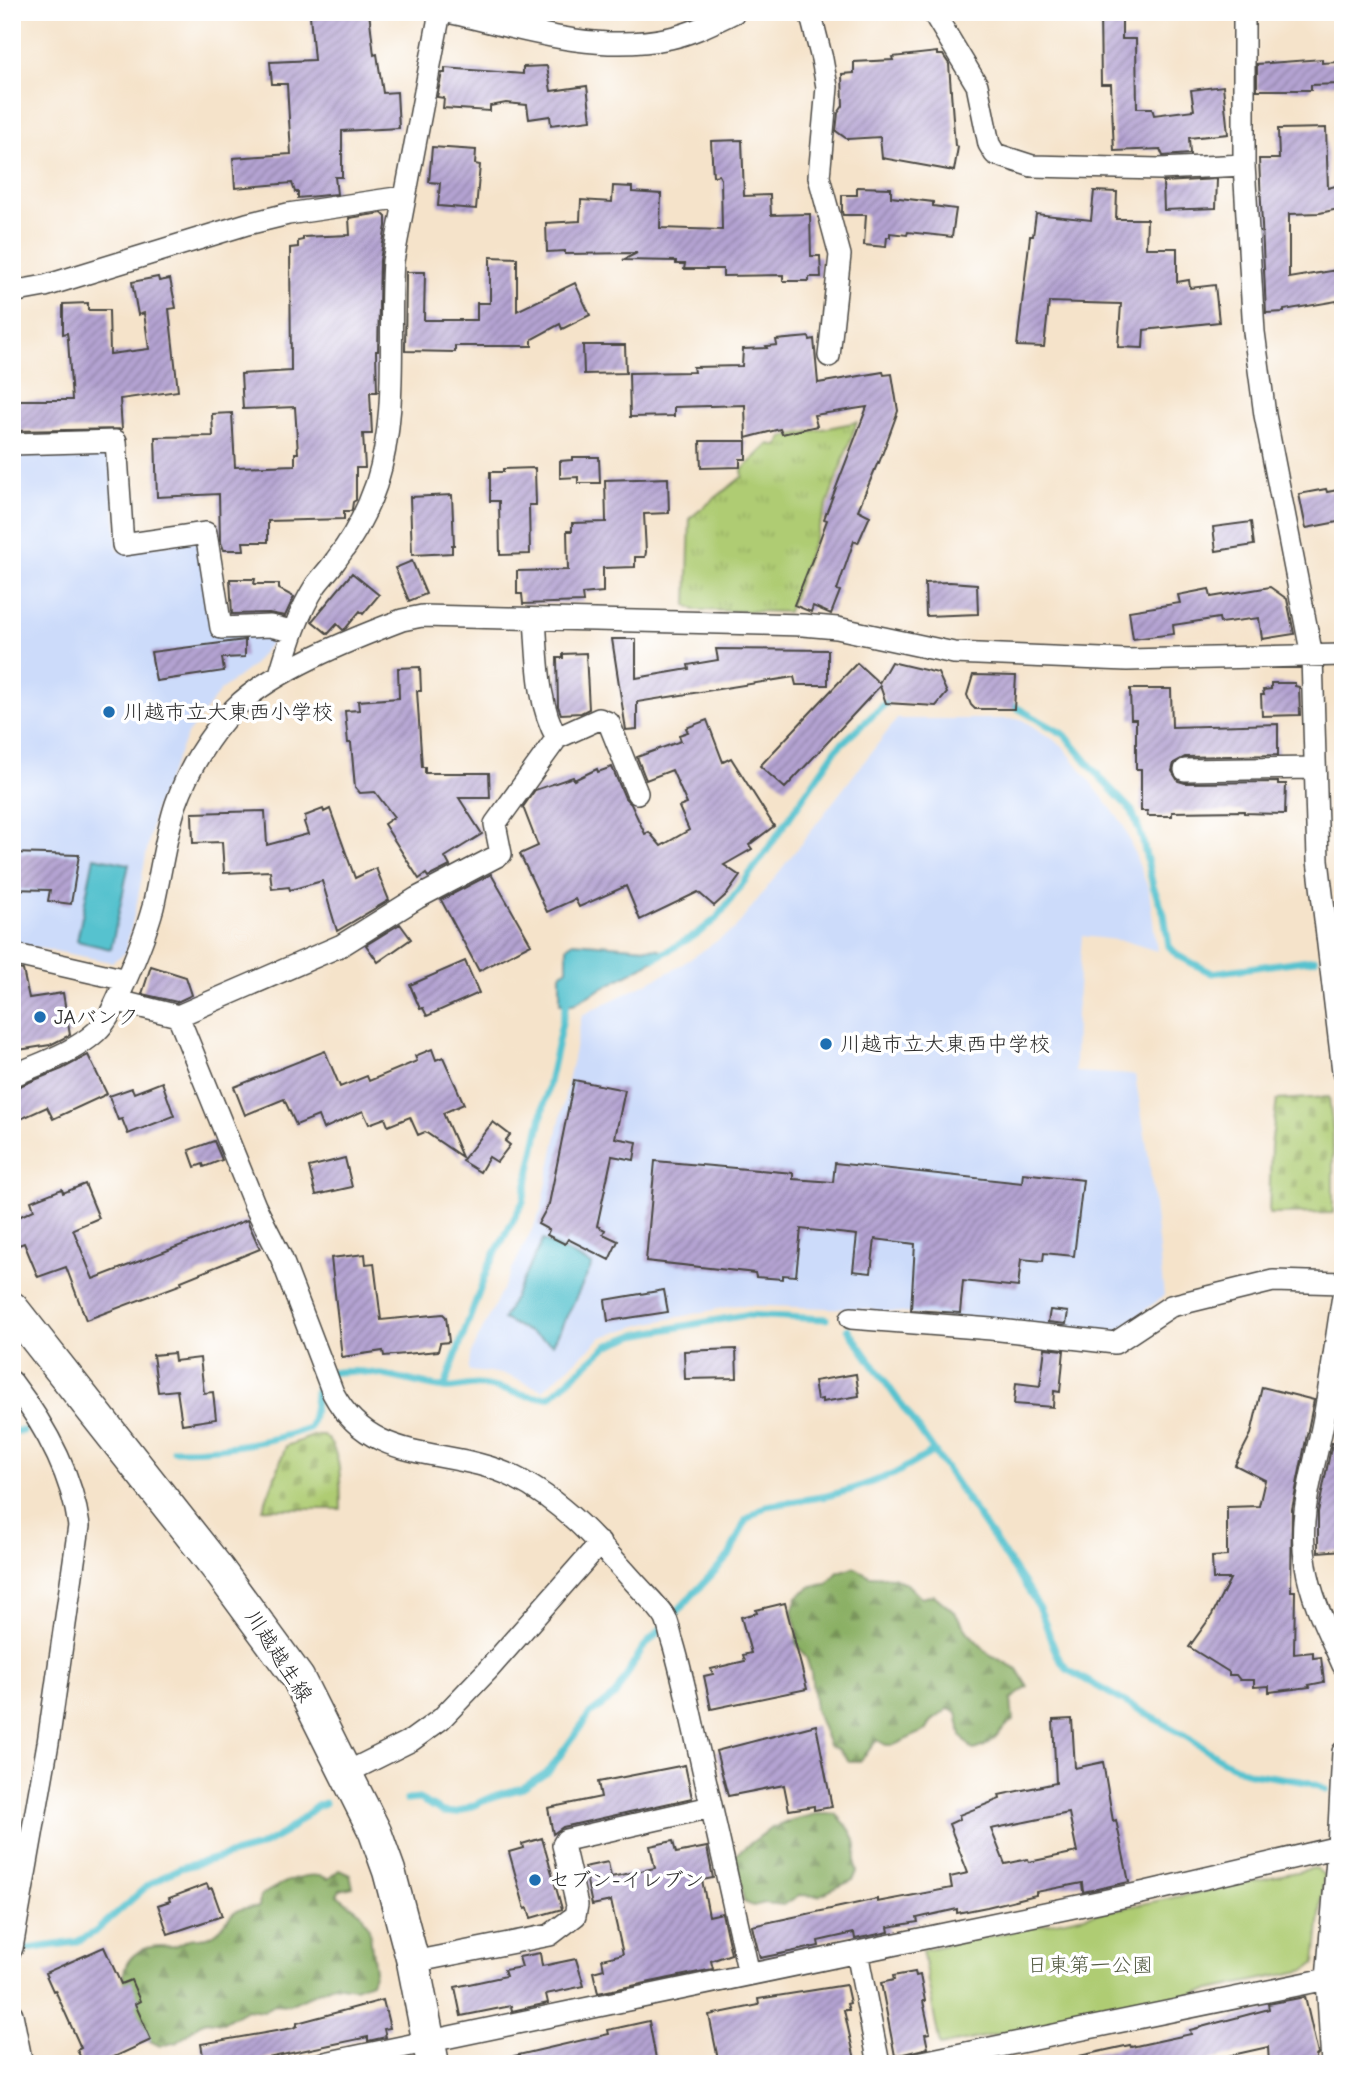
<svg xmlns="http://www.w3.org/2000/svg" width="1355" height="2076" font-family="'Comic Neue','Klee One',sans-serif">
  <defs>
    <pattern id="grass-tufts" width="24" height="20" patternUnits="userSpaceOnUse" patternTransform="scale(1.75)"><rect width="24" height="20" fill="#afcc73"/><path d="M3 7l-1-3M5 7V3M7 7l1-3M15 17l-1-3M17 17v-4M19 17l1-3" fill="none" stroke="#97af64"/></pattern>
    <pattern id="forest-firs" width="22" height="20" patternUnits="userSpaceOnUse" patternTransform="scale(1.75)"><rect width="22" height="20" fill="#8bb065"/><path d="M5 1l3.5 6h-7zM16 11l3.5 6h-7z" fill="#728f53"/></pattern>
    <pattern id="cemetery-stones" width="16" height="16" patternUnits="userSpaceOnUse" patternTransform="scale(1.75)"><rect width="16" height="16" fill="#afcc73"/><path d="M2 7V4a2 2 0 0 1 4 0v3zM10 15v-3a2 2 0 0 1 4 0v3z" fill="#97af64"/></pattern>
    <pattern id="building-hatch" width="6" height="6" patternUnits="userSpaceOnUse" patternTransform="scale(1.75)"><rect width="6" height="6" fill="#b4a3d2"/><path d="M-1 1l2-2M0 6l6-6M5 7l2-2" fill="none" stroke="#9385ab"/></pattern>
  </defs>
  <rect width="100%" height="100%" fill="#fff"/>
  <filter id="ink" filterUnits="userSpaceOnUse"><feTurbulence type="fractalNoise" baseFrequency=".0143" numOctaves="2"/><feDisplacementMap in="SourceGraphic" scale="14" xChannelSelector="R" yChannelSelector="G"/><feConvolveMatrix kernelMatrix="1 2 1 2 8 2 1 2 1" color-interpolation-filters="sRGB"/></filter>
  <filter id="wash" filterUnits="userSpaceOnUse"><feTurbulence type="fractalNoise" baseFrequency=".00686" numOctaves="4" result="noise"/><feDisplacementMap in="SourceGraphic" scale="28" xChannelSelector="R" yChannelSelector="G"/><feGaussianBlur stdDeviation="1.57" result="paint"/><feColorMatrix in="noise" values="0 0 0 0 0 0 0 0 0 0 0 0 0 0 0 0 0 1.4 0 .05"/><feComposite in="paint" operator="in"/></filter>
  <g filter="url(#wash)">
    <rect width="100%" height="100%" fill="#f5e3ca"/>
    <path fill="#ccdbfa" d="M110 448 118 551 201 540 215 633H263L274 639 251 667 222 689 187 735 155 808 137 903 125 953 112 962 12 943V451Z
      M897 719H1021L1062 745 1123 824 1149 890 1157 951 1125 941 1082 936 1076 1014 1075 1072 1135 1075 1149 1159 1164 1296 1115 1333 860 1309 737 1305 640 1325 602 1337 543 1390 504 1374 468 1371 471 1353 541 1211 582 1015 675 969 735 929Z"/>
    <path fill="url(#grass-tufts)" stroke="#6d7c4f" stroke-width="2" d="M857 422 788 612 695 610 687 605 690 518 743 476 742 470 769 444 778 446 783 437Z"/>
    <path fill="url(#forest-firs)" stroke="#5b6e48" stroke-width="2" d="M854 1567 870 1576 893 1577 907 1584 921 1598 934 1595 955 1613 968 1632 989 1654 1017 1669 1028 1687 1011 1699 1013 1721C998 1730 993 1747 973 1750L961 1735 957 1712 948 1709 931 1722 927 1730 894 1745H886L877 1740 860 1761H849L838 1749 829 1745 815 1710 811 1673 806 1657 796 1643 797 1630 792 1611 797 1597 812 1586 827 1584 838 1572Z
      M816 1814H836C846 1824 856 1834 856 1849 857 1858 854 1863 857 1872L853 1880 818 1896 799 1895 784 1905 765 1903 753 1906 744 1902 735 1855 770 1829 792 1820Z
      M339 1870 350 1875 353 1887 340 1890 337 1895 361 1913 369 1928 375 1971 371 1982 355 1988 333 1985 289 2005 275 2004 264 2011 247 2009 223 2023 206 2021 199 2024 178 2042 160 2046 142 2037C132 2011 106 1967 142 1950 155 1944 162 1947 174 1946 179 1945 184 1941 189 1939 196 1937 204 1939 210 1936 234 1924 221 1907 259 1907L260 1896C278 1885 308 1868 328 1879Z"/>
    <path fill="url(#cemetery-stones)" stroke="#6d7c4f" stroke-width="2" d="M1329 1097 1333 1132V1213L1269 1214 1271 1146 1277 1100Z
      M316 1435H323C343 1450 340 1486 341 1509H263L286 1446Z"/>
    <path fill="#afcc73" stroke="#6d7c4f" stroke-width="2" d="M1315 1868 1324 1875 1315 1963 1306 1970 940 2046 922 1950Z"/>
    <path fill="#56c2cf" stroke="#40767d" stroke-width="2" d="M94 857 129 864 111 949 77 941Z
      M573 942 659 949 664 955 573 1004H560V974L567 969V947Z
      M543 1240 592 1265 553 1344 503 1319Z"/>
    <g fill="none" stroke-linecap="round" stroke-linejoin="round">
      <path stroke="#56c2cf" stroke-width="7" d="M1014 706 1065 735 1103 781 1132 811 1142 838 1153 886 1164 914 1169 946 1178 956 1212 973 1315 959
        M655 958 697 934 717 918 763 856 837 748 886 703
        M848 1329 934 1451
        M330 1373C372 1367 403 1381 444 1388L489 1265 523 1202 567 1000 572 998
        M444 1388C456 1390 466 1384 478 1385 502 1386 528 1401 551 1396L607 1346 635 1335 745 1315 826 1319
        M12 1431H23
        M174 1450C221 1450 265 1444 309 1428 317 1411 314 1394 319 1375
        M407 1800 419 1799 443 1812 456 1813 497 1795 523 1788 549 1771 589 1715 615 1695 642 1649 729 1556 746 1520 766 1506 827 1496 853 1489 894 1474 934 1451 1031 1594C1036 1603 1041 1611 1044 1620 1051 1638 1054 1655 1068 1670L1184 1735 1225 1762 1250 1773 1307 1782 1326 1789
        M14 1951 76 1942 95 1932 147 1886 164 1876 180 1868 259 1847 284 1833 317 1806 325 1803"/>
    </g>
    <g id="blocks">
      <path fill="url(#building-hatch)" fill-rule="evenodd" d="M330 12H369L374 55 377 54 383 93 397 92 399 128 342 131V177H335L337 194 298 198V192H295L292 183 235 188 233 158 291 154 287 84H272L270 62 314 60 310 15Z
        M1100 12H1119L1122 14V39H1136L1137 108H1152L1154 115 1194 110 1191 90 1223 86 1228 134 1189 138 1190 154 1163 156 1160 149 1114 151 1111 84H1101Z
        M937 52V55H943L949 64 955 146 958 147 954 171 882 158 880 137 847 139 836 131 838 113 843 106 842 74 854 73V62L893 60 892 57Z
        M1322 59V63L1339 62 1340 84 1311 85V90H1257V64Z
        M547 66 551 91 587 86 591 120 551 125 550 116 529 119 527 105 506 103 490 106V111L443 108 444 98 437 97 442 73H445V68L523 74V67Z
        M1326 128 1328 188 1343 184V208L1320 213 1289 214V278L1343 269V300L1284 310V312L1266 313 1259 159H1279L1278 129Z
        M742 140 744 196 770 195 771 215 810 214 811 256H820L821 277H809V281H783V275L723 276V269H684L685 264H676V261L623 260 637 253 565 254V251L547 252 546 223 580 221 581 200 612 202 613 186 632 187V192L661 194 660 228 722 230 721 179 719 175 713 176 711 141Z
        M432 147 476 150 475 164 480 165 476 209 438 206 440 183 429 182Z
        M1217 179 1216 208 1164 210 1163 182Z
        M857 187 891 188V197L933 202V206L956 209 952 237 908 232 907 235 890 233V237H887L886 247 864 245 866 215H843L842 212V195H857Z
        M1094 191 1117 192 1116 219H1147L1146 248H1177V282L1189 280 1190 288 1215 285 1219 322 1144 330 1143 348 1118 347 1121 304 1049 302 1044 347 1017 346 1030 236H1033L1036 214 1091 220Z
        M382 213 386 217V226L380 260 378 351H376L377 392H370L372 434H363L365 468H356V500L353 502 352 509 351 511H344V519L268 521V542H243L244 550H224L220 540 219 494 157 497 155 437 213 436 212 414 232 413 235 467 295 465V453H298L295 407 243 409 241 374 291 371 290 248 298 247V241L303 240V237L350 235 349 218Z
        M490 257 517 258V311L575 283 590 315 562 329 560 324 532 339V346H455V352L405 351 406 272H425L424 320H477V303H490Z
        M158 277 159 281 170 279 176 308 169 309 178 391 120 399 122 429 12 431V400H72L68 339 67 333 63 334V304L88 303V310H109L110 354 149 349 144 313 138 315 132 282Z
        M809 337 810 340 814 339 818 383 883 372 884 375 892 374 898 411 879 463 878 462 858 510 870 516 858 543 854 541 837 590 840 591 831 614 813 606 811 612 794 605 814 555 827 520 824 519 867 407 814 415 817 426 782 434 780 429 746 438 745 405 674 407V416L630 417 629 373 694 372 693 367 742 366 743 349 767 348 766 346 777 345 776 340Z
        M583 345H625L626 373 584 374Z
        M700 441H746V459H740V467L701 468Z
        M572 457H599L600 483H578V477L560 478V461L572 460Z
        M535 468 536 505H529L530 554 500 555 499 501H490V472H503V469Z
        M668 478 669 513 644 514 646 552 645 557H635V567L603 568V592L582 594 583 602 523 604 522 594H517V571L568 570 567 531H572V523L606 522 605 480Z
        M1326 489 1327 492 1343 489V521L1306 528 1299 494Z
        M452 495 454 545H452V553L412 555 410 497Z
        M1251 522 1254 545 1216 551 1213 527Z
        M412 561 426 594 409 601 395 568Z
        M352 573 379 595 363 614 360 611 346 628 343 630 337 624 328 634 312 621Z
        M230 579H255L254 584H279V589L294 597 285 616 269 613 232 614Z
        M950 582 977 584 978 614 926 616 925 583Z
        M1270 587 1287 599 1294 634 1262 639 1259 618 1220 623 1219 618 1173 625 1174 634 1133 639 1129 611 1180 603 1178 595 1209 589 1211 597Z
        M612 639H636V678L689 669 688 665 718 660 716 649 828 650V685H796L794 677 637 702V729L626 730Z
        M245 640V657L222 658 224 671 156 681 151 652Z
        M586 653 589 709 581 713 561 714 558 706 557 658H563V654Z
        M891 662 938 673 947 693 936 706 886 703 880 686 785 788 760 766 857 663 879 683Z
        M420 667 421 691H417L422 767H425V773H489L490 798H459L482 834 445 857 450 866 428 877 426 874 419 879 384 824 394 817 375 792 360 793 355 787 351 743H348L345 711 359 710 358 701 399 698 398 668Z
        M973 675 1016 676 1014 709H975L971 705 967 695Z
        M1271 683H1295V686L1299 687 1300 715 1262 716 1261 695H1264L1263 690 1271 689Z
        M1130 689H1171L1172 727 1278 724V755L1185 757 1174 763 1172 771 1178 781 1185 783 1278 782V784H1286L1285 814 1244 813V811L1172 812V816H1148L1147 811H1141V769H1136V719H1131Z
        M707 720 723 762 731 758 774 826 749 845 752 849 724 865 740 876 727 894 714 906 698 892 640 920 626 886 579 907 575 899 547 912 520 854 538 846 523 807 535 790 573 777 574 780 597 769 598 772 612 767 625 798 631 804 645 834 649 832 661 846 689 830 679 807 687 804 672 770 646 780 637 757 681 741 679 735 688 732 686 728Z
        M323 809 324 812 330 809 355 878 376 868 389 900 337 931 322 881 290 890 289 887 272 889 270 871 224 873 222 842 193 843 192 813 265 811 267 845 308 834 304 822 306 821 305 816Z
        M12 853 79 855 71 904 48 901 50 890 12 889Z
        M491 874 531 944 479 971 441 900Z
        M400 924 411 939 378 962 366 945Z
        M465 961 479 993 427 1016 423 1008 420 1009 410 985Z
        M151 966 186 977 192 995 177 1002 142 994Z
        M12 968 23 970 29 998 63 993 70 1035 50 1045 12 1051Z
        M432 1049 436 1060 443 1057 464 1104 443 1113 462 1157 425 1132 418 1135 410 1117 388 1126 385 1118 369 1124 363 1111 323 1129 318 1116 296 1125 284 1099 245 1115 234 1087 325 1051 340 1087 367 1076 369 1081 417 1061 415 1056Z
        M88 1055 107 1094 53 1119 47 1107 12 1123V1089L62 1069Z
        M574 1080 625 1090 615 1138 637 1142 634 1160 612 1156 597 1226 605 1230 603 1234 618 1241 609 1260 568 1239 565 1244 547 1235 549 1230 538 1224 549 1204Z
        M162 1082 174 1116 128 1134 122 1119 118 1120 109 1096 132 1088 134 1093Z
        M493 1122 510 1135 505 1141 510 1145 497 1162 489 1157 480 1172 462 1161Z
        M214 1141 222 1160 204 1167 203 1164 195 1167 189 1150Z
        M345 1158 352 1187 316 1195 309 1167Z
        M655 1161 793 1173V1179L833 1182 835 1163 1022 1183 1023 1173 1083 1180 1074 1256 1044 1253 1043 1261 1021 1259 1018 1287 963 1281 960 1313 911 1310 915 1244 875 1239 871 1273 853 1271 857 1235 801 1229 796 1276 783 1275V1279L756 1277 755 1273 646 1261Z
        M85 1184 99 1218 73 1229 93 1279 247 1220 260 1249 181 1281 182 1284 86 1320 66 1267 38 1277 24 1243 19 1245 12 1229V1220L34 1210 31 1201 62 1189 63 1193Z
        M365 1254 366 1264 374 1263 381 1320 443 1314 446 1317 449 1342 440 1343 438 1351 384 1356 383 1351 342 1357 331 1258Z
        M664 1290 668 1312 608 1321 605 1300Z
        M1050 1310 1068 1312 1066 1324 1048 1322Z
        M1045 1348 1064 1350 1060 1392 1054 1391 1053 1407 1014 1404 1016 1383 1040 1386Z
        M736 1349 737 1378 685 1379 684 1351Z
        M174 1353 175 1361 200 1358 204 1393 213 1392 216 1419 182 1424 177 1390 158 1392 153 1355Z
        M856 1374 859 1396 822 1402V1399L817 1400 814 1381Z
        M1262 1387 1314 1400 1292 1509 1291 1591H1295L1294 1654 1313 1652V1658L1321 1657 1324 1682 1309 1685 1310 1687 1269 1692V1686L1254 1687V1680H1240L1236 1675H1229V1672L1189 1647 1212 1615 1230 1579H1213L1212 1557 1227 1556V1507L1259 1506 1265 1480 1235 1465 1251 1434Z
        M1332 1443 1343 1444V1550L1318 1552V1512Z
        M785 1603 807 1689 711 1709 704 1676 713 1674 711 1669 745 1661 743 1655 751 1653 741 1617 757 1613 756 1610Z
        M1072 1719 1075 1768 1103 1762 1113 1821 1116 1820 1129 1882 1083 1892 1082 1883 1036 1892V1895L987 1907 957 1913V1909L917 1918 918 1922 888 1927 889 1932 855 1939 854 1933 818 1941 819 1946 760 1958 752 1926 877 1899V1902L952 1888 950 1877 968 1873 949 1824 960 1819 959 1815 1000 1799 999 1795 1056 1783 1053 1720ZM1069 1813 1077 1852 1029 1862 1028 1859 1005 1864 991 1829Z
        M816 1725 832 1807 814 1810V1806L789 1810 784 1785 728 1796 716 1751Z
        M685 1765 692 1798 563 1827 553 1834 548 1808 601 1797 598 1782Z
        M542 1838 562 1909 531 1918 528 1908 525 1909 509 1852 523 1848 522 1844Z
        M673 1841 676 1853 707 1847 713 1878 702 1880 709 1916 722 1913 731 1954 711 1961 713 1969 598 1993 593 1972 604 1969 602 1959 623 1954 611 1901 592 1905 584 1867 608 1862 611 1877 655 1868 650 1846Z
        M207 1884 209 1889 212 1888 222 1916 168 1934 158 1905 170 1901 169 1898Z
        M104 1947 121 1984 131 1980 140 2001 135 2004 151 2040 99 2064H84L77 2050 81 2048 55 1990 53 1991 45 1973Z
        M540 1953 542 1966 576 1959 584 1986 546 1994 548 2003 512 2011 511 2006 461 2016 455 1987 506 1976 504 1970 522 1967 519 1957Z
        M915 1972 916 1976 920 1975 925 2001H923L930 2033 925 2034 928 2048 895 2056 881 1983 894 1980 893 1976Z
        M846 1985 850 2003 847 2004 849 2010H844L856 2064H719L709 2015 759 2005 758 1999Z
        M1305 1997 1318 2054 1316 2056 1317 2064H1269L1268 2047 1192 2064H1080L1079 2056 1130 2045 1131 2047 1191 2034 1190 2030 1269 2009 1268 2004Z
        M383 2000 390 2028 384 2029 386 2037 368 2041V2037L349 2041 239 2064H210L209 2061H204L201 2044 293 2028 297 2026V2023Z
        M649 2021 657 2064H515L514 2056 609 2034 608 2030Z"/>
    </g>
  </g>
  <g filter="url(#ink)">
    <use href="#blocks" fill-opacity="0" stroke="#494743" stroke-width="2"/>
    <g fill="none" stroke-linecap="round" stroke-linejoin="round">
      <defs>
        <path id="street" d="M449 12C520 29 596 54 670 38 693 33 714 22 735 12
          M810 12 822 59 827 87 819 177 840 255 829 356
          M933 12 977 85 989 144 995 154 1032 166 1160 169 1244 165
          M1244 12V165L1254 332 1265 415 1312 656 1318 860 1343 1071
          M12 292 45 286 247 224 288 214 403 197
          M12 444 116 441 123 545 206 533 221 628 270 626 292 631
          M535 619C538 658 537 703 557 738
          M280 674C289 643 298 613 316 585 322 577 330 569 336 560 353 538 367 511 376 485 399 414 388 334 393 261L440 12
          M1185 770 1315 768
          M12 954 126 980
          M118 1001 178 1016 342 945 417 898 501 854 495 824 557 738 599 719 609 723 637 793
          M178 1016 255 1206 281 1257 333 1393C373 1468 450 1445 514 1477 563 1501 601 1545 637 1585 646 1595 658 1606 665 1617 669 1624 670 1635 673 1643 681 1670 687 1698 693 1725 711 1808 730 1891 749 1974
          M12 1076C41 1063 73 1053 96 1032 111 1018 117 999 125 982 136 957 146 933 153 907 161 873 165 837 176 804 188 770 209 735 234 709 271 671 352 639 402 620L422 616 803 625 837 628 954 653 1127 660 1343 655
          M1343 1296C1336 1338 1331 1381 1323 1423 1314 1470 1297 1516 1306 1565 1311 1600 1329 1633 1343 1665
          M851 1318 991 1329 1115 1343 1171 1306 1273 1281 1343 1283
          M12 1382C44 1424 72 1474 79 1526L48 1743 12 1948
          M346 1773 412 1740 441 1719 487 1671 600 1543
          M857 1952 879 2064
          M413 1962 550 1935 575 1916 577 1905 563 1845 566 1840 711 1807
          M12 2014 22 2064
          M320 2064 1146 1892 1343 1846
          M913 2064 1327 1979
          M1332 2064 1327 1979 1338 1847 1343 1752"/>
        <path id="secondary" d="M12 1308 218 1569 298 1678 375 1832 389 1871 413 1962 433 2064"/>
      </defs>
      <use href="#street" stroke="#494743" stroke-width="24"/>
      <use href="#secondary" stroke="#494743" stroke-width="35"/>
      <use href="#street" stroke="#fff" stroke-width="21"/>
      <use href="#secondary" stroke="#fff" stroke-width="32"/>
    </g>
  </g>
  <g fill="#1f6fb2" stroke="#fff" stroke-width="2.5">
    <circle cx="109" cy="712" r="7"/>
    <circle cx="40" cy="1017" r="7"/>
    <circle cx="826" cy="1044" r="7"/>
    <circle cx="535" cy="1880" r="7"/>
  </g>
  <g text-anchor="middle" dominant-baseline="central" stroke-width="7" stroke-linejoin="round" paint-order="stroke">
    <g font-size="21" fill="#2b2b2b" stroke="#fff" text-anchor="start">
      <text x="123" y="712">川越市立大東西小学校</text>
      <text x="54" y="1017">JAバンク</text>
      <text x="840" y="1044">川越市立大東西中学校</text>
      <text x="549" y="1880">セブン-イレブン</text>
    </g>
    <g font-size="21" fill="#2b2b2b" stroke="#fff">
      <text transform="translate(279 1656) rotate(57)">川越越生線</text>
    </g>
    <g font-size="21" fill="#535b41" stroke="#fff">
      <text x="1090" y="1965">日東第一公園</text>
    </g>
  </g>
  <rect width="1355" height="2076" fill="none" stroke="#fff" stroke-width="42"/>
</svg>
